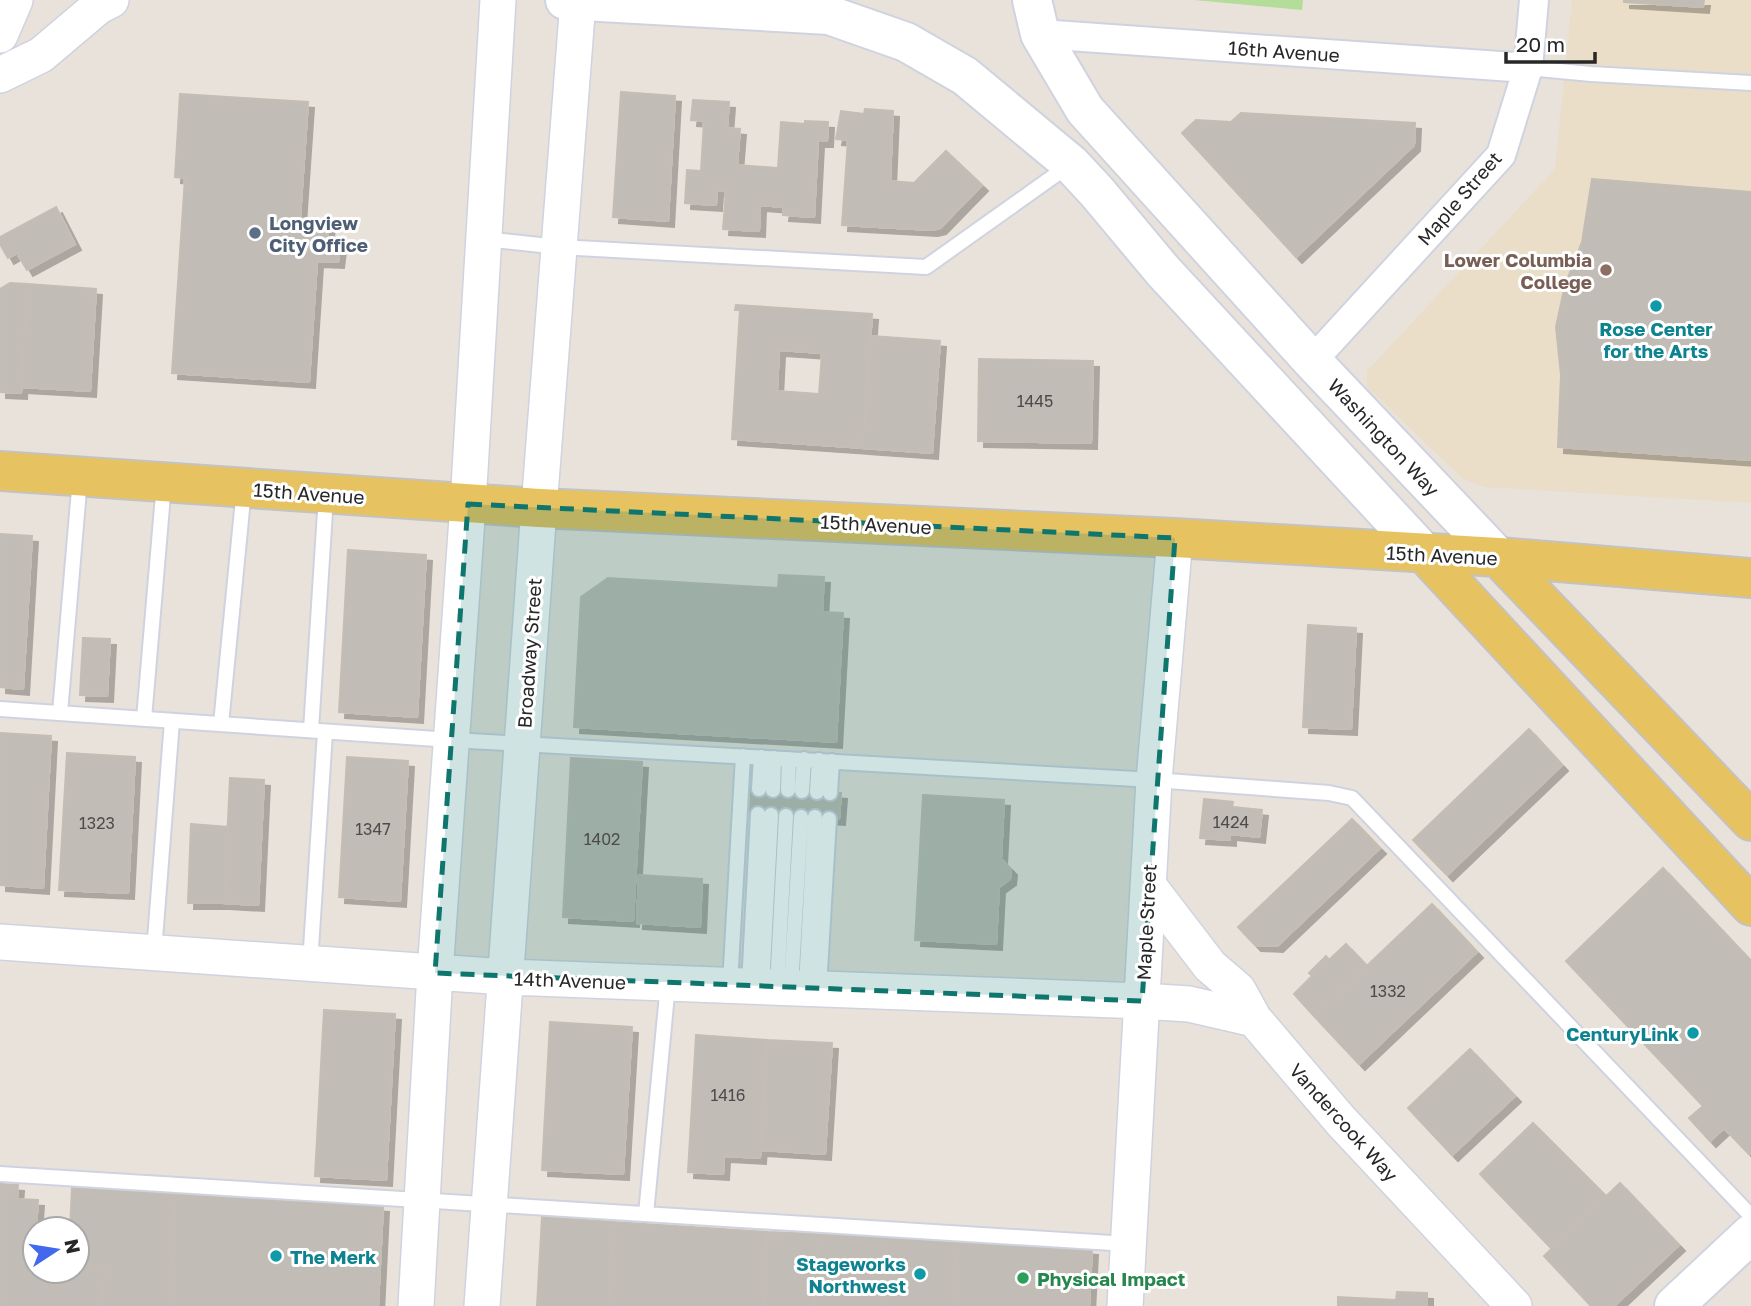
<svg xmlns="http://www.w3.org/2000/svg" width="1751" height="1306" font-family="'Golos Text',sans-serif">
  <defs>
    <filter id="shadow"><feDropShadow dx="6" dy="6" stdDeviation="0" flood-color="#0004"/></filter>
  </defs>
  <rect width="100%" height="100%" fill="#e9e2da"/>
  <path fill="#eadec9" d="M1572 0H1751V503L1484 487 1463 479 1367 387V371L1555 169Z"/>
  <path fill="#b3dd99" d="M1194 0H1303L1302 10Z"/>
  <path fill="#c1bcb6" stroke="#c4bdb4" stroke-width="2" fill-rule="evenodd" filter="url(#shadow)" d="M1624 0H1704L1703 7 1624 2Z
    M621 92 675 96 668 221 613 217Z
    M180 94 308 102 300 218 329 220 327 246H340L338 262 317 261 309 382 172 373 185 178 175 177Z
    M693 100 729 102 727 128 740 129 737 165 778 168 781 122 805 124V121L828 122 827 141H818L814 217 783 215 784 207 760 205 759 231 723 229 726 191 717 190 716 205 685 203 687 170 701 171 704 121 691 120Z
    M865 109 893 111 890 181 914 183 946 151 982 185 940 228 932 230 842 225 848 140 836 139 841 111 864 114Z
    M1241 113 1415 123 1414 145 1296 257 1182 133 1196 120 1231 122Z
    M1592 179 1751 192V460L1558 447 1561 375 1556 327 1565 285 1582 242Z
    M56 207 75 244 27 270 17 253 8 258 0 244V237Z
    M10 283 27 284 21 393 0 392V289Z
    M27 284 96 289 90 391 21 387Z
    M736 305 872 314 863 448 732 439 740 310H735ZM779 350 822 353 819 394 777 391Z
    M871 336 940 341 932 453 863 448Z
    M979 359 1093 361 1091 443 978 441Z
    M0 534 32 536 23 689 0 687Z
    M348 550 426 555 417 717 339 712Z
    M779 575 824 577 822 612 843 613 836 742 574 727 581 597 608 578 778 588Z
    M1308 625 1356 628 1351 729 1303 727Z
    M83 638 110 639 107 696 80 695Z
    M1529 729 1562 765 1447 875 1413 840Z
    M0 733 51 736 43 888 0 885Z
    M67 753 135 757 128 893 59 890Z
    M347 757 408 761 400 901 339 897Z
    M571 758 642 762 633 921 563 917Z
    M230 778 264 780 258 905 224 903Z
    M751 788 841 793 839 819 750 814Z
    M923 795 1004 800 1001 859 1011 869 1010 879 999 887 996 944 915 940Z
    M1204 799 1233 802 1232 807 1262 810 1259 837 1230 834V840L1200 838Z
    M1352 819 1380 848 1277 946 1255 945 1238 927Z
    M191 824 228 827 224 903H188Z
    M1663 868 1751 961V1152L1749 1154 1724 1128 1710 1141 1689 1118 1703 1106 1566 961Z
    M639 875 702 879 700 927 637 923Z
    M1432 904 1477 952 1359 1064 1314 1016Z
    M1346 944 1367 966 1314 1016 1294 994 1312 976 1309 973 1326 956 1329 960Z
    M324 1010 395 1014 386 1180 315 1176Z
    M550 1022 632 1027 623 1174 542 1170Z
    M696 1035 767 1040 760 1158 724 1156 723 1174 688 1172Z
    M767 1040 832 1043 825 1154 761 1150Z
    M1470 1049 1515 1096 1452 1155 1408 1108Z
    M1533 1123 1606 1196 1551 1248 1480 1174Z
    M1620 1183 1679 1245 1614 1306H1591L1544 1256Z
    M0 1184 18 1185 17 1199 38 1200 35 1242H28L26 1262H35V1271H77V1265L105 1266 102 1306H0Z
    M72 1188 176 1194 169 1306H102L105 1266 77 1265V1229H70Z
    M176 1194 383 1206 378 1306H169Z
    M542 1217 614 1222 608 1306H537Z
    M614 1222 767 1232 764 1306H608Z
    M767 1232 818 1234 815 1306H764Z
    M818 1234 887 1237 883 1306H815Z
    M887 1237 957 1241 953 1306H883Z
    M957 1241 1092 1249 1089 1306H953Z
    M1397 1292 1427 1293V1306H1338V1297L1396 1300Z"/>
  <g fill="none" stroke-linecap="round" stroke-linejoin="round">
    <defs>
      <path id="service" d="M1528 68 1591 74 1751 83
        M485 239 559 247 926 267 1068 166
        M0 709 451 740 1154 780 1329 793 1352 798 1751 1216
        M60 713 80 478
        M144 719 164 483
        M221 724 244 489
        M311 730 326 496
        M759 789 761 757
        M773 790 774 758
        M788 790 789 759
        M802 791 804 759
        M817 792 819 760
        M830 793 832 761
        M154 952 172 721
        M310 964 325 732
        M730 984 743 756
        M749 985 758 814
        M762 986 771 815
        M777 986 786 816
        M791 987 801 817
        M806 987 815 817
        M819 988 829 819
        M0 1174 1128 1244
        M646 1214 668 984"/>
      <path id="minor" d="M1040 34 1528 68
        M1312 361 1501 155 1528 68 1534 0"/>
      <path id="tertiary" d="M0 35 15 0
        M0 75 41 55 99 6 111 0
        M1148 885 1210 966 1238 990 1254 1019 1341 1121 1514 1306
        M0 942 506 977 1142 1001 1189 1004 1254 1019
        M416 1306 435 973 468 504 498 0
        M482 1306 539 508 578 1
        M1125 1306 1154 780 1175 538"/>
      <path id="secondary" d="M565 0 829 15 906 42 965 76 1071 164 1097 192 1163 271 1425 554
        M1032 0 1040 34 1085 110 1312 361 1498 557
        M1674 1306 1751 1234"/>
      <path id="primary" d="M0 471 539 508 1175 538 1498 557 1751 578
        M1425 554 1751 906
        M1498 557 1751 821"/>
    </defs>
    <use href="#service" stroke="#cfd3e0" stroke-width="18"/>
    <use href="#minor" stroke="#cfd3e0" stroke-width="32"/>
    <use href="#tertiary" stroke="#cfd3e0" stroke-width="38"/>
    <use href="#secondary" stroke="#cfd3e0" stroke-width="42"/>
    <use href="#primary" stroke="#c3c3c3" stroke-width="42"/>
    <use href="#service" stroke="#fff" stroke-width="14"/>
    <use href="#minor" stroke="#fff" stroke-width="28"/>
    <use href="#tertiary" stroke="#fff" stroke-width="35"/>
    <use href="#secondary" stroke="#fff" stroke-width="38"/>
    <use href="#primary" stroke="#e7c261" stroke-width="38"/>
  </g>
  <path fill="#0f766e" fill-opacity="0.2" stroke="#0f766e" stroke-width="5" stroke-dasharray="14 9" stroke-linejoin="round" d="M468 504 1175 538 1142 1001 435 973Z"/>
  <circle fill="#5c6f8a" stroke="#fff" stroke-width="2.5" cx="255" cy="233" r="7"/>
  <circle fill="#8d6e63" stroke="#fff" stroke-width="2.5" cx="1606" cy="270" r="7"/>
  <g fill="#0f9aa8" stroke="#fff" stroke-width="2.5">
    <circle cx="1656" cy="306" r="7"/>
    <circle cx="1693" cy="1033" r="7"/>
    <circle cx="276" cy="1256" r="7"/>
    <circle cx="920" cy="1274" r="7"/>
  </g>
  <circle fill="#2e9e5b" stroke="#fff" stroke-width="2.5" cx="1023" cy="1278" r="7"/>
  <g text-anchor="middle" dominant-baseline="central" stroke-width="6" stroke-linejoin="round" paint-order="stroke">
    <g font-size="16" fill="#4e4c4b">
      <text x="1035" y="401">1445</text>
      <text x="1231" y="822">1424</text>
      <text x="97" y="823">1323</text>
      <text x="373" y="829">1347</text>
      <text x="602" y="839">1402</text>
      <text x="1388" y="991">1332</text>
      <text x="728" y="1095">1416</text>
    </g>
    <g font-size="19" fill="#272727" stroke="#fff">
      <text transform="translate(1284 51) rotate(4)">16th Avenue</text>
      <text transform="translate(1459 198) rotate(-49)">Maple Street</text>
      <text transform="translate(1384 437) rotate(47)">Washington Way</text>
      <text transform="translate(309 493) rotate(4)">15th Avenue</text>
      <text transform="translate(876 524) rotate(3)">15th Avenue</text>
      <text transform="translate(1442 555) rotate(3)">15th Avenue</text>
      <text transform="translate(529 653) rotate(-86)">Broadway Street</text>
      <text transform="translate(1146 922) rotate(-87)">Maple Street</text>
      <text transform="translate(570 980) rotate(2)">14th Avenue</text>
      <text transform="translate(1344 1122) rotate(48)">Vandercook Way</text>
    </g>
    <g font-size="19" font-weight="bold" fill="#4e5e75" stroke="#fff" text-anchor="start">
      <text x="269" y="222">Longview<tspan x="269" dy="22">City Office</tspan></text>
    </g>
    <g font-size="19" font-weight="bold" fill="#785e54" stroke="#fff" text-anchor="end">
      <text x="1592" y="259">Lower Columbia<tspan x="1592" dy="22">College</tspan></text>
    </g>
    <g font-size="19" font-weight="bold" fill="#0d838f" stroke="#fff" text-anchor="end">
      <text x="1656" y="328" text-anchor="middle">Rose Center<tspan x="1656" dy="22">for the Arts</tspan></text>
      <text x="1679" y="1033">CenturyLink</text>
      <text x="290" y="1256" text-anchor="start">The Merk</text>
      <text x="906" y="1263">Stageworks<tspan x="906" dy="22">Northwest</tspan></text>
    </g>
    <g font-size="19" font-weight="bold" fill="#27864d" stroke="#fff" text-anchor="start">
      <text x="1037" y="1278">Physical Impact</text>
    </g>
  </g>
  <g transform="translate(56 1250) rotate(78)"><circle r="33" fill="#ffffff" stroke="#a9a9a9" stroke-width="2"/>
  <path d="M0-5L12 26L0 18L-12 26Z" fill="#4269ed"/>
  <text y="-10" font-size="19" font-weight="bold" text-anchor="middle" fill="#272727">N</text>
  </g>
  <path d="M1506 52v10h89v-10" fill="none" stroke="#272727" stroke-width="3.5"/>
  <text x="1516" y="52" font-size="21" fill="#272727" stroke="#ffffff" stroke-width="5" paint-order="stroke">20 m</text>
</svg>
